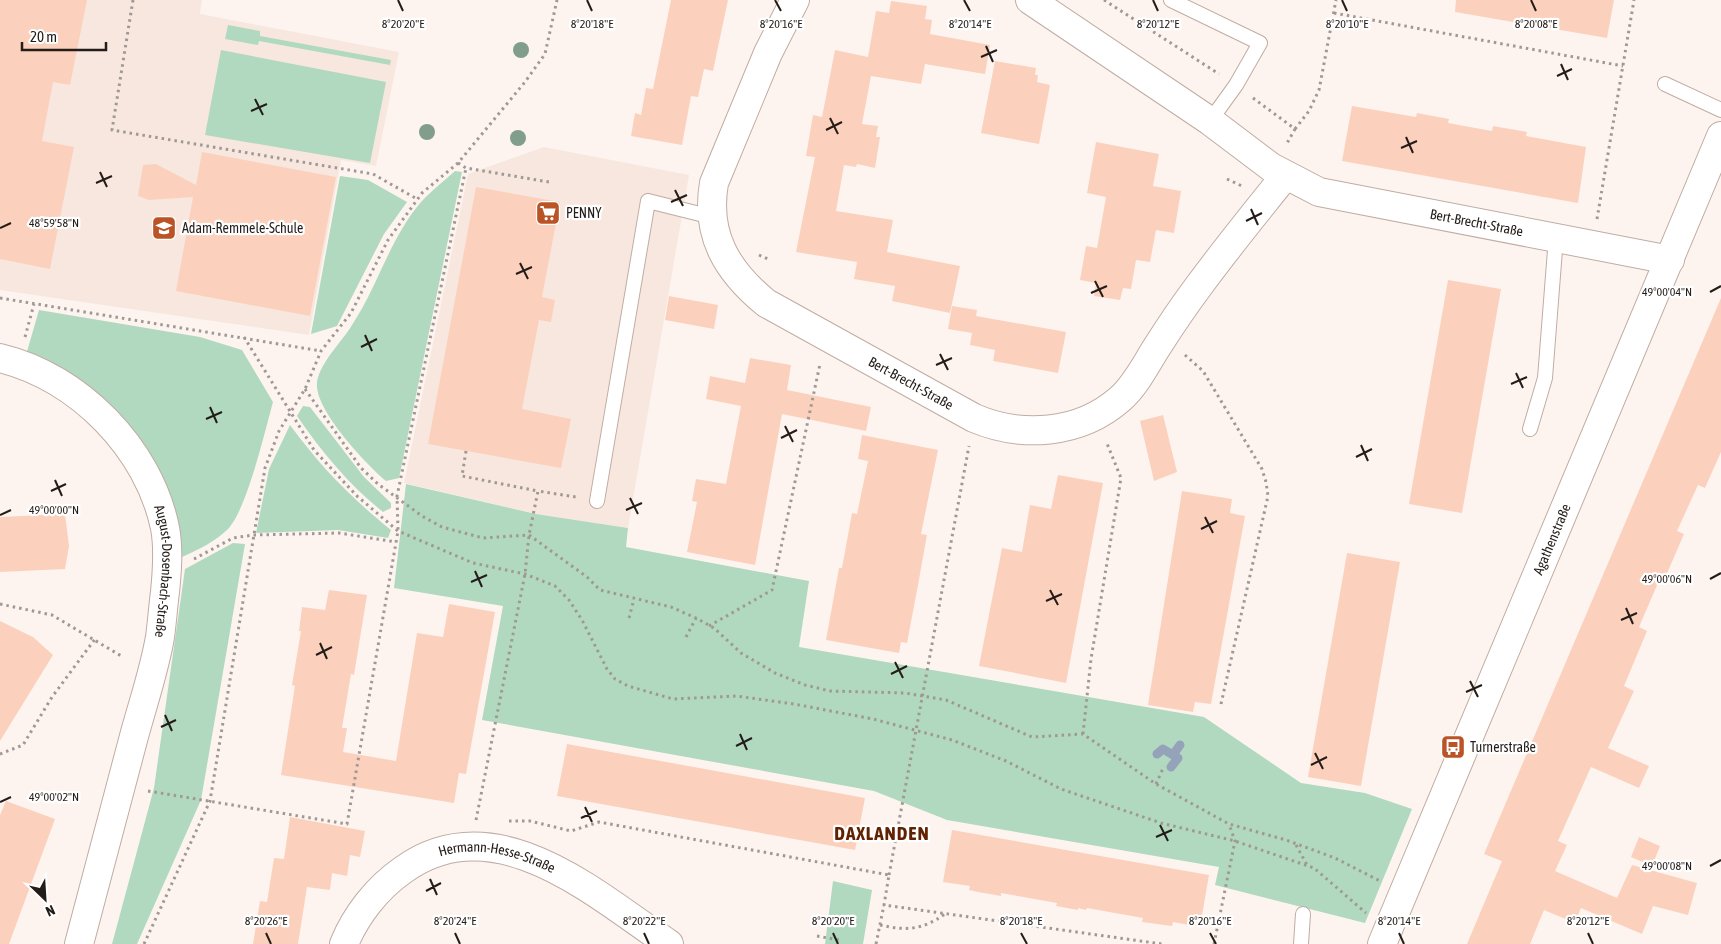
<svg xmlns="http://www.w3.org/2000/svg" width="1721" height="944" font-family="'Asap Condensed',sans-serif">
  <rect width="100%" height="100%" fill="#fdf4f0"/>
  <path fill="#f8e7df" d="M0 0H202L200 14 399 52 376 166 341 160 309 335 0 290Z
    M544 147 689 175 628 528 537 514 404 483 468 174Z"/>
  <path fill="#b0d9c0" d="M228 25 260 31V36L391 60 390 65 259 41 258 45 225 39Z
    M221 50 386 82 370 163 205 135Z
    M455 171 462 172 399 478 386 481C365 463 319 414 317 387 315 367 343 341 352 325 378 286 390 238 421 202 431 191 444 181 455 171Z
    M340 176 368 180 407 202 384 234 337 326 311 334Z
    M39 310 200 337 242 350 273 402C265 431 247 509 228 529 216 541 198 550 182 557L170 503 155 468 129 425 83 381 26 355Z
    M303 406 310 407 364 477 391 503V508L383 512C348 484 322 452 297 416Z
    M290 425C322 468 349 496 391 530L388 538 338 530 256 533 269 469Z
    M406 484 536 514 628 528 626 547 809 581 799 647 1204 717 1301 783 1365 793 1412 809 1365 923 1215 885 1219 867 947 820 874 791 482 720 503 606 394 588Z
    M233 543 245 544 201 800 137 944H112L154 788 185 569Z
    M833 881 872 890 863 944H825Z"/>
  <g fill="none" stroke-linecap="round" stroke-linejoin="round">
    <path stroke="#94a2ba" stroke-width="9" d="M1157 754 1163 749 1173 755
      M1171 767 1178 758 1173 755 1180 745"/>
  </g>
  <path fill="#fbd1bd" d="M0 0H87L70 85 53 82 42 141 74 147 50 269 0 259Z
    M671 0H728L713 71 704 69 698 97 691 96 682 145 631 136 635 113 641 115 646 88 653 89Z
    M1456 0H1614L1607 38 1455 12Z
    M891 1 927 6 925 19 932 20 930 34 990 45 985 74 925 64 921 84 871 76 862 124 878 126 876 137H880L875 168 857 164 856 167 844 165 836 211 893 220 887 252 960 266 950 313 892 301 895 286 854 279 857 262 796 252 815 157 806 156 813 115 822 117 835 50 868 57 876 11 889 13Z
    M995 61 1036 68 1035 75H1038L1037 82 1050 85 1039 144 981 133Z
    M1352 106 1416 117 1417 113 1449 119 1448 123 1492 131 1493 126 1527 132 1526 136 1586 147 1578 203 1342 161Z
    M1096 142 1159 154 1153 186 1181 191 1174 233 1156 230 1150 262 1136 260 1131 289 1123 288 1120 300 1094 296 1096 283 1080 280 1086 246 1097 248 1106 197 1087 193Z
    M202 152 336 177 310 316 176 291 193 197 149 200 138 196 143 165 156 164 196 185Z
    M476 187 560 202 542 297 555 300 551 322 539 320 522 409 571 419 561 468 428 444Z
    M1448 280 1501 289 1462 513 1409 504Z
    M669 296 718 305 714 329 665 320Z
    M1721 298V452L1705 488 1698 485 1677 531 1684 534 1665 578 1661 576 1639 627 1647 631 1624 686 1634 691 1608 748 1649 766 1639 788 1591 767 1558 841 1567 845 1555 871 1617 898 1632 865 1697 883 1688 915 1653 906 1642 934 1581 908 1575 923 1544 910 1530 944H1467L1502 861 1484 854Z
    M952 306 977 310 976 316 1066 332 1058 373 993 361 995 350 970 345 972 333 948 329Z
    M750 358 791 365 787 390 871 407 866 431 782 414 755 565 687 552 697 502 692 501 696 479 726 484 741 406 706 399 710 376 745 383Z
    M1163 415 1177 472 1154 481 1140 421Z
    M862 435 938 450 921 534 927 535 918 585 907 643 901 642 899 653 826 640 839 568H842L852 513 857 514 868 461 858 459Z
    M1058 475 1103 483 1066 683 979 666 1002 548 1022 552 1030 505 1051 509Z
    M1182 491 1232 499 1230 513 1245 516 1211 704 1195 702 1193 712 1148 705Z
    M65 514 69 546 65 569 0 572V517Z
    M1347 553 1400 562 1361 786 1308 777Z
    M329 590 367 595 354 675 351 674 342 728H347L343 752 396 761 417 633 443 637 449 604 495 612 466 774 459 773 454 803 281 775 295 686 292 685 301 631H299L302 607 325 610Z
    M0 621 33 637 53 655 0 741Z
    M567 744 865 798 855 850 557 796Z
    M6 801 55 819 9 944H0V815Z
    M290 817 365 831 360 857 350 855 347 876 332 873 330 890 307 887 298 944H253L260 901 267 902 274 858 284 859Z
    M952 830 1209 875 1200 927 1173 922 1172 926 1142 922 1143 918 1087 908 1086 910 1078 908V910L1056 906 1057 903 1001 893V896L978 892 969 890 970 886 943 882Z
    M1639 837 1660 846 1652 866 1631 857Z"/>
  <g fill="none" stroke-linecap="round" stroke-linejoin="round">
    <defs>
      <path id="lane" d="M1171 0 1260 43 1236 85 1210 121
        M1665 84 1721 110
        M1530 429 1545 378 1556 237
        M597 501 648 201 712 217
        M1301 944 1303 914"/>
      <g id="street">
        <path id="s1" d="M795 0 768 53 714 183C705 235 727 271 766 303L974 418C1021 438 1079 435 1120 399 1135 386 1145 366 1155 350 1169 328 1183 307 1198 287 1226 249 1255 213 1285 176"/>
        <path id="s2" d="M1030 0 1210 121 1271 167 1319 192 1670 260"/>
        <path id="s3" d="M0 358C79 377 149 449 165 528 169 549 167 572 165 592 163 607 162 623 160 637 154 672 142 706 133 740 115 808 97 876 79 944"/>
        <path id="s4" d="M344 944C356 915 377 888 403 870 495 804 594 893 669 944"/>
        <path id="s5" d="M1382 944 1721 136"/>
      </g>
    </defs>
    <use href="#lane" stroke="#c0aca2" stroke-width="16"/>
    <use href="#street" stroke="#c0aca2" stroke-width="30"/>
    <path stroke="#a09894" stroke-width="3" stroke-dasharray="2.5 4" stroke-linecap="butt" d="M133 0 112 130 373 174 417 199
      M1104 0 1219 74
      M1334 13 1623 66
      M1253 98 1295 129 1286 145
      M1295 129 1309 111 1319 90 1336 0
      M458 163 466 168 549 182
      M1227 179 1242 186
      M1597 219 1634 0
      M759 255 768 259
      M0 298 321 351
      M25 337 34 304
      M244 337 314 450 357 496 398 531 473 563 525 574 555 586 569 600 582 620 607 669 615 679 628 686 673 699 736 696 794 704 873 719 952 740 1006 761 1061 789 1161 823 1235 841 1314 868 1366 913
      M1185 355 1203 371 1262 469 1266 482 1268 496 1221 704
      M305 389 361 468 378 484 422 516 442 527 483 538 529 535 587 577 600 590 671 607 696 618 714 628 741 653 775 673 805 685 830 691 905 693 946 700 1032 737 1083 734 1156 784 1229 824 1286 840 1335 858 1380 881
      M466 451 462 476 538 491
      M194 559 233 538 253 535 339 533 396 542
      M0 604 52 615 123 657
      M629 618 634 599
      M709 626 772 590 820 364
      M686 637 696 618
      M1083 734 1091 659 1121 478 1106 441
      M0 754 23 745 52 697 95 639
      M1156 784 1164 766
      M148 791 347 824 398 531 397 496 466 168
      M476 820 525 574 529 535 538 491 576 497
      M509 821H530L571 831 599 822 889 875 884 905 1162 944
      M1296 845 1307 865
      M889 875 969 446
      M880 925C907 931 922 930 945 914
      M817 936 839 940 838 944
      M144 944 210 801 265 468 279 431 305 389 321 351 351 313 388 240 422 193 458 163 525 82 545 54 557 0
      M876 944 884 905
      M1214 944 1235 841 1229 824"/>
    <use href="#lane" stroke="#fff" stroke-width="14"/>
    <use href="#street" stroke="#fff" stroke-width="28"/>
  </g>
  <g fill="#819e8c">
    <circle cx="521" cy="50" r="8"/>
    <circle cx="427" cy="132" r="8"/>
    <circle cx="518" cy="138" r="8"/>
  </g>
  <path fill="none" stroke="#231c18" stroke-width="2" d="M398 0 403 11M587 0 592 11M775 0 781 11M964 0 970 11M1153 0 1158 11M1342 0 1347 11M1531 0 1536 11M986 46 993 62M981 57 997 50M1561 64 1568 80M1557 76 1572 69M255 99 263 115M251 111 267 104M830 118 838 134M826 130 842 122M1406 137 1413 153M1401 148 1417 141M100 172 107 187M96 183 112 176M675 190 683 206M671 202 687 195M1251 209 1258 225M1246 221 1262 213M0 228 11 223M520 263 528 279M516 274 532 267M1095 281 1103 297M1710 292 1721 286M1091 293 1107 286M365 335 372 351M361 347 377 339M940 354 948 370M936 365 952 358M1516 373 1523 388M1511 384 1527 377M210 407 217 423M206 419 222 412M785 426 793 442M781 438 797 430M1361 445 1368 461M1356 457 1372 449M55 480 62 496M51 491 66 484M630 498 638 514M626 510 642 503M0 515 11 510M1205 517 1213 533M1201 529 1217 521M475 571 482 587M1710 579 1721 573M471 582 487 575M1050 590 1058 605M1046 601 1062 594M1626 608 1633 624M1621 620 1637 613M320 643 327 659M316 655 332 647M895 662 903 678M891 674 907 666M1470 681 1478 697M1466 692 1482 685M165 715 172 731M161 727 176 720M740 734 747 750M736 746 752 738M1315 753 1323 769M1311 765 1327 757M0 802 11 797M585 807 592 822M581 818 597 811M1160 825 1168 841M1156 837 1172 830M1710 866 1721 860M430 879 437 895M426 891 441 883M266 933 271 944M455 933 460 944M644 933 649 944M833 933 838 944M1021 933 1027 944M1210 933 1216 944M1399 933 1404 944M1588 933 1593 944"/>
  <defs>
    <symbol id="supermarket-square" viewBox="-11 -11 22 22"><rect x="-9" y="-9" width="18" height="18" rx="4" fill="#ba5426" stroke="#fff"/><path d="M-6-5.5h2.5l.6 2H6L4.5 2H-2.5L-4.4-4H-6ZM-1.5 3.2a1.3 1.3 0 1 0 .1 0ZM3 3.2a1.3 1.3 0 1 0 .1 0Z" fill="#fff"/></symbol>
    <symbol id="school-square" viewBox="-11 -11 22 22"><rect x="-9" y="-9" width="18" height="18" rx="4" fill="#ba5426" stroke="#fff"/><path d="M0-5L7-2L0 1L-7-2ZM-4 1L0 2.5L4 1V4Q0 6-4 4Z" fill="#fff"/></symbol>
    <symbol id="bus-square" viewBox="-11 -11 22 22"><rect x="-9" y="-9" width="18" height="18" rx="4" fill="#ba5426" stroke="#fff"/><path d="M-5-6H5V4H4V6H2V4H-2V6H-4V4H-5ZM-3.5-4V0h7V-4ZM-3.5 1.2v1.5H-2V1.2ZM2 1.2v1.5H3.5V1.2Z" fill="#fff"/></symbol>
  </defs>
  <g fill-rule="evenodd">
    <use href="#supermarket-square" x="534" y="199" width="28" height="28"/>
    <use href="#school-square" x="150" y="214" width="28" height="28"/>
    <use href="#bus-square" x="1439" y="733" width="28" height="28"/>
  </g>
  <g text-anchor="middle" dominant-baseline="central" stroke-width="4.5" stroke-linejoin="round" paint-order="stroke">
    <g font-size="14" fill="#231c18" stroke="#fff" text-anchor="start">
      <text x="566" y="213">PENNY</text>
      <text x="182" y="228">Adam-Remmele-Schule</text>
      <text x="1470" y="747">Turnerstraße</text>
    </g>
    <g font-size="14" fill="#231c18" stroke="#fff">
      <text stroke="none"><textPath href="#s2" startOffset="508">Bert-Brecht-Straße</textPath></text>
      <text stroke="none"><textPath href="#s1" startOffset="504">Bert-Brecht-Straße</textPath></text>
      <text stroke="none"><textPath href="#s5" startOffset="439">Agathenstraße</textPath></text>
      <text stroke="none"><textPath href="#s3" startOffset="292">August-Dosenbach-Straße</textPath></text>
      <text stroke="none"><textPath href="#s4" startOffset="196">Hermann-Hesse-Straße</textPath></text>
    </g>
    <g font-size="19" font-weight="bold" letter-spacing="1" fill="#612202" stroke="#fff">
      <text x="882" y="833">DAXLANDEN</text>
    </g>
  </g>
  <g font-size="12" text-anchor="middle" fill="#231c18" stroke="#fff" stroke-width="4.5" stroke-linejoin="round" paint-order="stroke">
    <text x="403" y="28">8°20'20"E</text>
    <text x="592" y="28">8°20'18"E</text>
    <text x="781" y="28">8°20'16"E</text>
    <text x="970" y="28">8°20'14"E</text>
    <text x="1158" y="28">8°20'12"E</text>
    <text x="1347" y="28">8°20'10"E</text>
    <text x="1536" y="28">8°20'08"E</text>
    <text x="54" y="227">48°59'58"N</text>
    <text x="1667" y="296">49°00'04"N</text>
    <text x="54" y="514">49°00'00"N</text>
    <text x="1667" y="583">49°00'06"N</text>
    <text x="54" y="801">49°00'02"N</text>
    <text x="1667" y="870">49°00'08"N</text>
    <text x="455" y="925">8°20'24"E</text>
    <text x="644" y="925">8°20'22"E</text>
    <text x="833" y="925">8°20'20"E</text>
    <text x="1021" y="925">8°20'18"E</text>
    <text x="1210" y="925">8°20'16"E</text>
    <text x="1399" y="925">8°20'14"E</text>
    <text x="1588" y="925">8°20'12"E</text>
    <text x="266" y="925">8°20'26"E</text>
  </g>
  <g transform="translate(45 899) rotate(155)" stroke="#ffffff" stroke-width="4" paint-order="stroke">
  <path d="M0-4L9 19L0 12L-9 19Z" fill="#231c18"/>
  <text y="-8" font-size="14" font-weight="bold" text-anchor="middle" fill="#231c18">N</text>
  </g>
  <path d="M22 42v8h84v-8" fill="none" stroke="#231c18" stroke-width="2.5"/>
  <text x="30" y="42" font-size="15" fill="#231c18" stroke="#ffffff" stroke-width="4" paint-order="stroke">20 m</text>
</svg>
